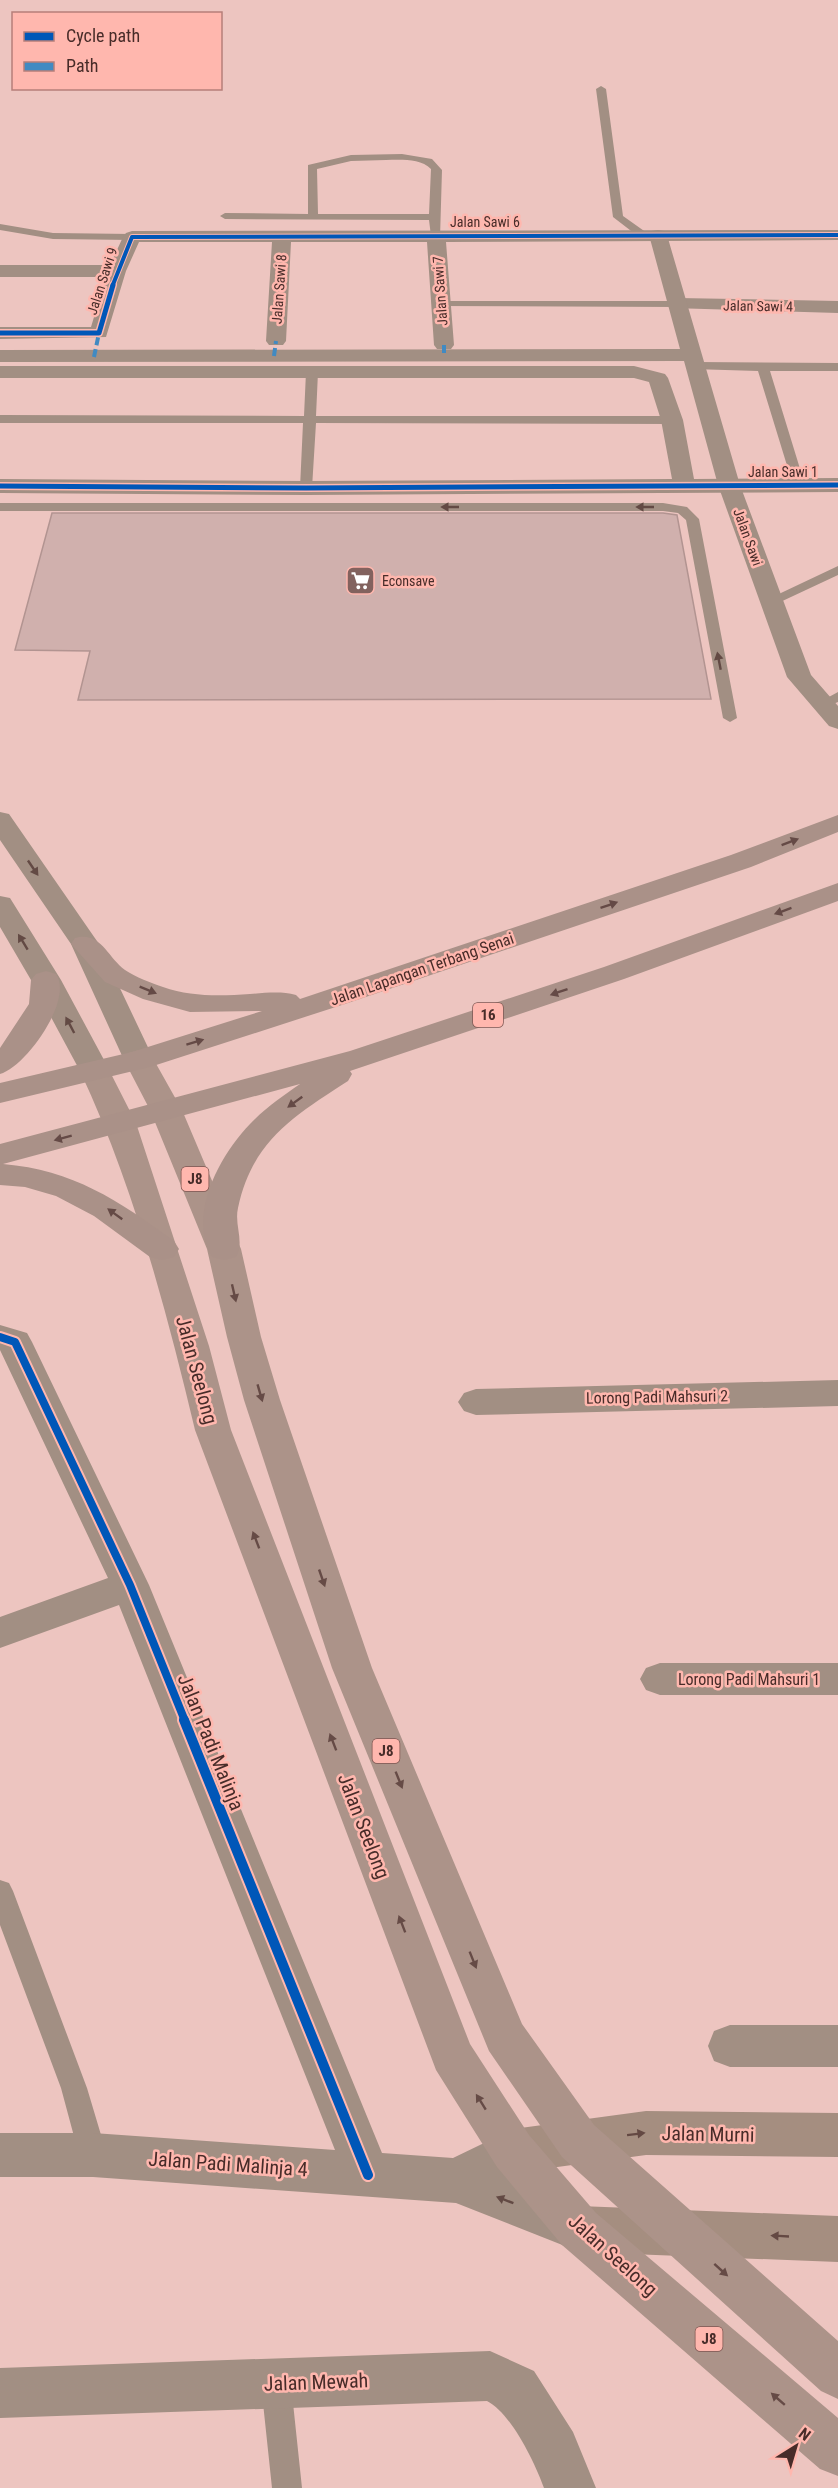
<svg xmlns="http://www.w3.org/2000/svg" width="838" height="2488" font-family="'Roboto Condensed',sans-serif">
  <rect width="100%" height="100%" fill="#edc5c0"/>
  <path fill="#d0b0ad" stroke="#b29491" stroke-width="1.5" d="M52 513H663L677 515 711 699 78 700 90 651 15 650Z"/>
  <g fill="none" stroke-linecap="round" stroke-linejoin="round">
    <path fill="#a28f83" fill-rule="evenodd" d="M601 86 606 89 623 216 647 233V237H639L613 217 596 89Z
      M402 154 432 159 442 170 440 238 436 239 431 236 429 220 225 219 220 216 225 213 308 214V165L351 155ZM386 160C400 160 420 158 431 169L429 214H318L317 169 351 161Z
      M0 224 53 233 132 234 137 237 132 240 53 239 0 230Z
      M441 301H678L684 304 678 307 437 306 435 304Z
      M696 362 838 363V371H770L805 485 804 488 799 489 793 485 758 371 692 369 690 366Z
      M312 368 318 372 316 416H672L678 420 672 424 316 423 312 488 306 492 300 488 303 423H0V415L304 416 306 372Z
      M0 503H663L687 507 699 519 737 718 730 722 723 718 686 520 678 513 663 511H0Z
      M838 566V575L776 604H766L764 601Z
      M838 692V702L823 708 816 704Z
      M0 1880 9 1883 13 1891 87 2088 107 2155 103 2164 93 2168 83 2164 79 2155 61 2088 0 1925Z
      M276 2369 286 2374 291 2384 302 2488H272L261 2384 266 2374Z"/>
    <path fill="#a28f83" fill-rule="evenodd" d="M838 230V240L446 242 454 345 451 349H437L434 345 427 242H291L286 341 283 345H269L266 341 272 242H139L126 271 106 337 0 339V327H91L106 277H0V265H110L123 237 126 233 132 231Z
      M678 298 838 301V313L671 308 668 304 671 300Z
      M0 366H634L665 374 668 378 683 420 694 479 838 478V492L306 495 0 493V479L306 481 672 479 661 420 649 382 634 378H0Z
      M0 1325 27 1333 32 1342 149 1585 382 2153 453 2158 513 2129 529 2135 536 2151 529 2167 508 2178 592 2211 599 2227 592 2243 575 2250 456 2203 93 2177H0V2133H93L335 2150 119 1605 0 1648V1617L108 1578 0 1350Z
      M838 1380V1406L476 1415 464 1411 458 1402 464 1393 476 1389Z
      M660 1663H838V1695H660L646 1690 640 1679 646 1668Z
      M730 2025H838V2067H730L714 2061 708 2046 714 2031Z
      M490 2351 534 2371 573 2432 596 2488H544C535 2463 511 2413 487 2401L0 2418V2368Z"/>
    <path fill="#a28f83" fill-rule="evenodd" d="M658 230 664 231 667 235 740 485 811 675 838 706V729L829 726 787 677 718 485 684 361 0 362V350L680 349 649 235 652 231Z
      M0 812 9 814 99 944 154 1060 150 1067 139 1070 128 1067 124 1060 71 944 0 840Z
      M0 896 10 898 61 980 110 1071 106 1078 95 1081 84 1078 80 1071 31 980 0 927Z"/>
    <path fill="#a58e80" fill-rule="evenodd" d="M646 2111 838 2113V2157L646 2155 513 2173 497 2167 490 2151 497 2135 513 2129Z
      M579 2206 838 2216V2262L579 2252 562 2245 555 2229 562 2213Z"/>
    <path fill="#ac9389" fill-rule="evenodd" d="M139 1050 150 1053 182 1110 241 1249 261 1337 280 1400 372 1668 522 2024 594 2125 838 2341V2399L821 2391 562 2157 489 2051 332 1668 244 1400 227 1337 207 1249 150 1110 124 1060 128 1053Z
      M95 1061 106 1064 136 1123 209 1346 231 1430 470 2044 529 2135 596 2213 838 2418V2476L820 2469 562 2245 497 2167 436 2070 195 1430C166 1309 133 1184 80 1071L84 1064Z"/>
    <path fill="#aa9188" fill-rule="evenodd" d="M838 815V832L751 867 345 1004 150 1067 0 1103V1083L132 1052 262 1011 190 1012 143 999 105 982 71 944 75 938C101 931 107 957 125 970 135 977 152 983 163 987 191 997 221 996 250 994 266 993 281 991 296 995L300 999 731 855Z
      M838 883V901L624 979 350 1071 352 1074 348 1081C294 1116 252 1141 238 1208 234 1225 245 1242 236 1257L224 1260 212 1257C187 1215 220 1155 250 1124 265 1108 283 1096 300 1084L3 1164C73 1170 118 1200 174 1241L179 1249 174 1257 162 1260 150 1257 94 1216 56 1196 25 1187 0 1185V1144L350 1051 604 967Z
      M46 971 56 974C74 999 26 1067 0 1074V1048L29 1004 31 980 36 974Z"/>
    <path stroke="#418ac2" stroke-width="4" stroke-dasharray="8 4" stroke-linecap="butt" d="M444 345V356
      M274 356 276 341
      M94 357 99 333"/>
    <defs>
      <path id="cycleway-far3" d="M112 287 132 237 838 235"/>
      <path id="cycleway-far2" d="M0 333H99L113 285
        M0 486 306 488 838 485"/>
      <path id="cycleway-far1" d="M0 1337 15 1342 130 1585 185 1721"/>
      <path id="cycleway" d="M184 1720 368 2175"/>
    </defs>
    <use href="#cycleway-far3" stroke="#ffb7ae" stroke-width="6"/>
    <use href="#cycleway-far2" stroke="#ffb7ae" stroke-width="8"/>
    <use href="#cycleway-far1" stroke="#ffb7ae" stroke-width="12"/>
    <use href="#cycleway" stroke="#ffb7ae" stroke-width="14"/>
    <use href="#cycleway-far3" stroke="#0057b8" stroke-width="4"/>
    <use href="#cycleway-far2" stroke="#0057b8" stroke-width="5"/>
    <use href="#cycleway-far1" stroke="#0057b8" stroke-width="8"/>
    <use href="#cycleway" stroke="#0057b8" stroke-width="10"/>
  </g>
  <defs><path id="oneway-solid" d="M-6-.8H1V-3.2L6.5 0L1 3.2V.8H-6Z" transform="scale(1.5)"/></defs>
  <g fill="#634a44">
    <use href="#oneway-solid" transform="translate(450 507) rotate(180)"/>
    <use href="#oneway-solid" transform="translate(645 507) rotate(180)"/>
    <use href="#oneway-solid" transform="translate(719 661) rotate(-101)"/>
    <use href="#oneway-solid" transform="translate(33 868) rotate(56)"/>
    <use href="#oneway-solid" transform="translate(23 942) rotate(-121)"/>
    <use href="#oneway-solid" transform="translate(70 1025) rotate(-118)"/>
    <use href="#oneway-solid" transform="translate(505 2200) rotate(-159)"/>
  </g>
  <g fill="#654a46">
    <use href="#oneway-solid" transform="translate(790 842) rotate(-21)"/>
    <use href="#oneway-solid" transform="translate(609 905) rotate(-19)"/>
    <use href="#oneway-solid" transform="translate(783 911) rotate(160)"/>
    <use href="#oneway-solid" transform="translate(148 990) rotate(22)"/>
    <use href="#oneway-solid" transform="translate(559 992) rotate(161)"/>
    <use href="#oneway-solid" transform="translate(195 1042) rotate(-17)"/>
    <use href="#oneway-solid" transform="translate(295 1102) rotate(144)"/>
    <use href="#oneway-solid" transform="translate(63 1138) rotate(165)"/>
    <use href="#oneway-solid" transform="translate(115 1214) rotate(-144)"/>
  </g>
  <g fill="#664b46">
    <use href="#oneway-solid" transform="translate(234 1293) rotate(77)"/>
    <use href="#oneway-solid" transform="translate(260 1393) rotate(74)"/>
    <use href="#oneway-solid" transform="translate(256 1540) rotate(-111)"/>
    <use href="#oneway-solid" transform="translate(322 1578) rotate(71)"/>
    <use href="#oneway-solid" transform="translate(333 1742) rotate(-111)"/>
    <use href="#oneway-solid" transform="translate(399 1780) rotate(68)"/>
    <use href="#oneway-solid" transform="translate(402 1924) rotate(-111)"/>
    <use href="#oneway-solid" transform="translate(473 1960) rotate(68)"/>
    <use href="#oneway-solid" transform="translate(481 2102) rotate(-122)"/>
    <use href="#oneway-solid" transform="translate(721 2270) rotate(42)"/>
    <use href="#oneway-solid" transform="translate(778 2399) rotate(-139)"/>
  </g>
  <g fill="#644943">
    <use href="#oneway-solid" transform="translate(636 2134) rotate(-7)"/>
    <use href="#oneway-solid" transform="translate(780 2236) rotate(-177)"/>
  </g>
  <defs>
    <symbol id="supermarket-square" viewBox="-11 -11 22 22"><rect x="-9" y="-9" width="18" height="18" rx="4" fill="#82625e" stroke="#ffb7ae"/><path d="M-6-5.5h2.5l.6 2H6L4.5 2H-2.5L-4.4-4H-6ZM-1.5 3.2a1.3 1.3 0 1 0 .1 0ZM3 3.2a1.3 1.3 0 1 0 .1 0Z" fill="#fff"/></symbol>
  </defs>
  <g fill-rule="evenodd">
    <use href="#supermarket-square" x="344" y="564" width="33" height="33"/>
  </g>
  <g text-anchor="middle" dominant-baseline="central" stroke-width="5" stroke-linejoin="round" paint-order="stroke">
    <g font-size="14" fill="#482c29" stroke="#ffb7ae">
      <text x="485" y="222">Jalan Sawi 6</text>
      <text transform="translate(102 281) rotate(-72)">Jalan Sawi 9</text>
      <text transform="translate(279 289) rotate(-86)">Jalan Sawi 8</text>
      <text transform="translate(440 291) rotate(-94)">Jalan Sawi 7</text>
      <text transform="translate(758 306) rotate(1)">Jalan Sawi 4</text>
      <text x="783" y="472">Jalan Sawi 1</text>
      <text transform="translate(748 537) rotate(70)">Jalan Sawi</text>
    </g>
    <g font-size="14" fill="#482c29" stroke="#ffb7ae" text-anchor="start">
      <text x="382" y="581">Econsave</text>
    </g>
    <g fill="#ffb7ae" stroke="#7f5651" stroke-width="1.5">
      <rect x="473" y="1003" width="30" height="24" rx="4.5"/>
      <rect x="181.5" y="1167" width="27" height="24" rx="4.5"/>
      <rect x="372.5" y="1739" width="27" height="24" rx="4.5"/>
      <rect x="695.5" y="2327" width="27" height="24" rx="4.5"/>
    </g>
    <g font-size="15" font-weight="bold" fill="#482c29">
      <text x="488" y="1015">16</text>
      <text x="195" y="1179">J8</text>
      <text x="386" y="1751">J8</text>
      <text x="709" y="2339">J8</text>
    </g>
    <g font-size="16" fill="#482c29" stroke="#ffb7ae">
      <text transform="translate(422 969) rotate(-19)">Jalan Lapangan Terbang Senai</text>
      <text transform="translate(657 1397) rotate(-1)">Lorong Padi Mahsuri 2</text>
      <text x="749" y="1679">Lorong Padi Mahsuri 1</text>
    </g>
    <g font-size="20" fill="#482c29" stroke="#ffb7ae">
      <text transform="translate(197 1370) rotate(75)">Jalan Seelong</text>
      <text transform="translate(211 1742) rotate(68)">Jalan Padi Malinja</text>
      <text transform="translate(364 1826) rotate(69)">Jalan Seelong</text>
      <text transform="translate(708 2134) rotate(1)">Jalan Murni</text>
      <text transform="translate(228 2164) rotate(4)">Jalan Padi Malinja 4</text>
      <text transform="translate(613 2255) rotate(42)">Jalan Seelong</text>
      <text transform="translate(316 2382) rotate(-2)">Jalan Mewah</text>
    </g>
  </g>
  <rect x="12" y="12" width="210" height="78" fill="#ffb7ae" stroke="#b67f79" stroke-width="1.5"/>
  <rect x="24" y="32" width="30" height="9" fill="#0057b8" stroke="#b67f79" stroke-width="1.5"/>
  <text x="66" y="42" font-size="18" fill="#482c29">Cycle path</text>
  <rect x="24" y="62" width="30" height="9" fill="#418ac2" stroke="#b67f79" stroke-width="1.5"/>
  <text x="66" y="72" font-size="18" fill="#482c29">Path</text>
  <g transform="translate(796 2446) rotate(37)" stroke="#ffb7ae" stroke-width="4.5" paint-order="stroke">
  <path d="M0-4.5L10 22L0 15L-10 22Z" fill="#482c29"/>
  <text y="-9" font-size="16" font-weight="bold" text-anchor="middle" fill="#482c29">N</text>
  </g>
</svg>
